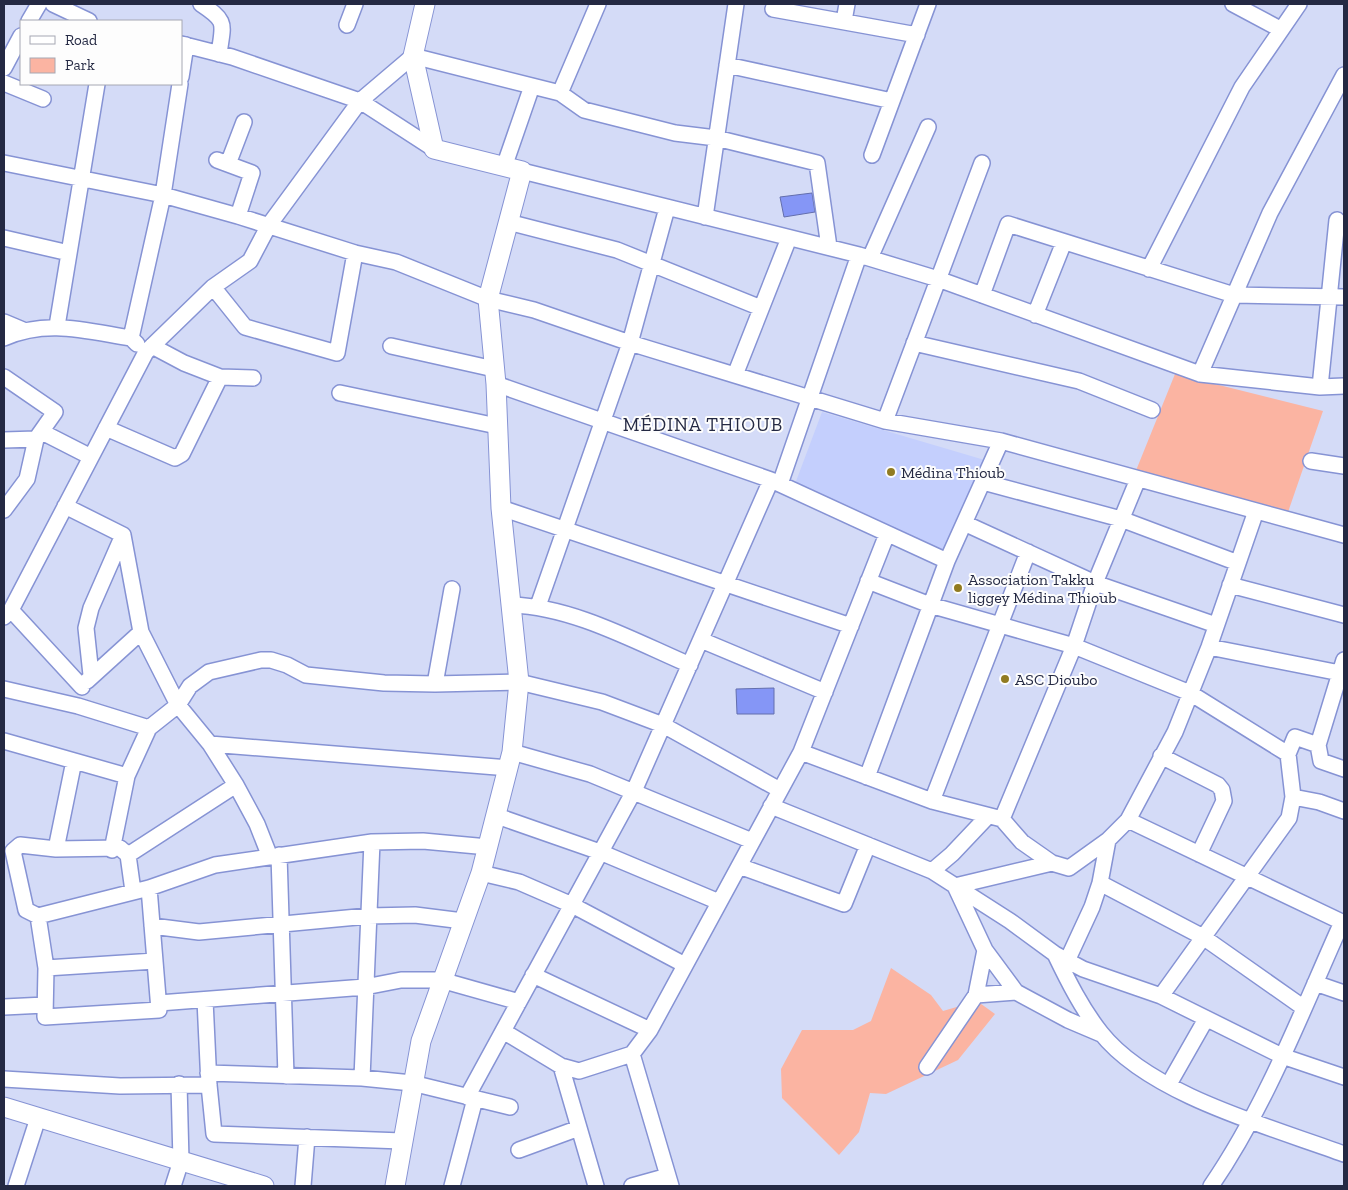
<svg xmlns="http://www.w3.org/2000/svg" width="1348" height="1190" font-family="'Zilla Slab',serif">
  <rect width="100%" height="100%" fill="#d4dbf7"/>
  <path fill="#c4cffd" d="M822 412 988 461 947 552 795 484Z"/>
  <path fill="#fbb4a2" d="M1175 374 1323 411 1287 515 1135 473Z
    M891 968 931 995 943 1011 977 1001 995 1014 958 1060 886 1094 870 1093 859 1132 839 1155 782 1098 781 1069 802 1030H853L871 1021Z"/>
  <path fill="#8596f6" stroke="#636ead" d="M812 193 815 212 784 217 780 197Z
    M774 688V714H737L736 689Z"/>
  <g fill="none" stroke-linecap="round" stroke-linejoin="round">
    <defs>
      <path id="minor" d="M53 4 89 21
        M201 4C228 22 223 23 219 54
        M1233 4 1280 29
        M773 9 917 35
        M29 21 39 4
        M844 21 847 4
        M347 25 355 4
        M181 44 232 57 360 101 434 149
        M727 65 892 101
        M4 68 21 36
        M181 77 186 45
        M4 83 43 99
        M560 93 598 4
        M872 155 928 4
        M217 160 252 173 238 216
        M4 163 163 195 238 216 355 253 396 262 488 299 534 310 630 343 885 421 1001 441 1344 535
        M228 164 244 122
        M504 167 532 86
        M522 171 859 255 938 279 1200 374 1320 387 1344 386
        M705 217 736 4
        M508 222 617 250 761 308
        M4 238 69 253
        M870 258 928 127
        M1149 269 1242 87 1299 4
        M213 287 245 327 337 353 355 253
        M982 295 1008 224 1234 295 1344 297
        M1035 315 1064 242
        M4 322 23 330
        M57 326 97 84
        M4 338C47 319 86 331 131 338L137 344
        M131 338 163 195 180 84
        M914 343 1079 381 1152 410
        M152 346 184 363 220 377 253 378
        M391 346 494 369
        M1200 374 1270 213 1344 75
        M735 375 789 238
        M4 377 55 412 36 439 27 479 4 510
        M496 384 771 480 947 561
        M1320 387 1337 220
        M340 393 497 426
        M885 421 982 163
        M106 428 175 458 182 454 220 377
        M42 432 91 457
        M4 440 36 439
        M1311 461 1344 466
        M983 482 1121 519 1238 563
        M780 484 859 255
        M65 506 123 535
        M501 508 851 626
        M964 523 1095 583 1216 625
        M123 535 141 632 178 705 210 744 236 785 257 824 270 857
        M868 581 930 605 1074 646 1190 693 1288 754
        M1230 585 1344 615
        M512 605C573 607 634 641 690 665
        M538 606 630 343 667 208
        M11 610 82 687
        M4 617 11 610 146 352 213 287 250 261 269 225 360 101 413 56 560 93 584 110 675 133 716 138 817 163 829 247
        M701 640 825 692
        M1209 647 1340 673
        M1344 660 1318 745 1321 761 1344 769
        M91 675 86 628 91 608 123 535
        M87 681 141 632
        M435 684 452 589
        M4 689 78 706 149 728
        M4 741 127 776
        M210 744 509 768
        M512 752 590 774 752 841
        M801 752 932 801 1002 819 1022 842 1052 863 1069 868 1108 840 1128 820 1175 732 1209 647 1256 511
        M1161 756 1218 785 1222 790 1224 801 1199 854
        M867 777 947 561 1001 441
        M1293 797 1319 802 1344 811
        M932 801 1028 552
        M771 806 932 871 1010 921 1055 954 1083 969 1161 996 1282 1056 1344 1077
        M497 816 600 852 719 902
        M1002 819 1074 646 1095 583 1138 479
        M1128 820 1344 923
        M56 849 74 761
        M112 850 127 776 149 728 178 705 190 686 209 672 261 660H271L287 665 306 675 384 683 435 684 519 682 602 702 663 725 780 790
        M128 855 236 785
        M279 855 286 1076
        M1052 863 955 886 985 950 1016 992 1068 1020 1101 1034
        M739 866 844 904 868 845
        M932 871 952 854 988 816
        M481 873 519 882 572 905 685 965
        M1100 883 1203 937 1304 1008
        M133 891 128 855 120 848 56 849 20 845 13 851 26 910 38 916 149 888 215 865 372 842 423 841 488 847
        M38 916 46 968 45 1017 159 1010 149 888
        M152 926 199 932 368 916 415 915 463 921
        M1055 954C1068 981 1082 1009 1101 1033 1150 1095 1271 1127 1344 1154
        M1067 961 1092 907 1100 883 1108 840
        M46 968 155 961
        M533 975 650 1030
        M1315 983 1344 993
        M976 995 985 950
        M1161 996 1289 818 1293 797 1288 754 1295 737 1318 745
        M205 1000 209 1085 214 1134 402 1141
        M159 1003 365 987 401 980H441L519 1002
        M4 1007 45 1005
        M503 1031 561 1066 579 1071 632 1054 650 1030 801 752 887 534
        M632 1054 671 1186
        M561 1066 596 1186
        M927 1067 976 995 1016 992
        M208 1073 362 1078 412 1083 510 1107
        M362 1078 372 842
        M4 1079 120 1086 209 1085
        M1169 1084 1206 1019
        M467 1097 634 791 771 480
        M519 1150 579 1128
        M16 1186 38 1118
        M173 1186 181 1161 179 1084
        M303 1186 307 1137
        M452 1186 475 1099
        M632 1186 668 1176
        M1211 1186C1266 1106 1302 1011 1342 922"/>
      <path id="tertiary" d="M4 1107 264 1186
        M395 1186 421 1041 481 873 512 752 519 682 501 508 496 384 488 299 522 171 434 149 413 56 425 4"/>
    </defs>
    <use href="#minor" stroke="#8693d4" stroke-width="18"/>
    <use href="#tertiary" stroke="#8693d4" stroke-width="21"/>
    <use href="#minor" stroke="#fff" stroke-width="15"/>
    <use href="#tertiary" stroke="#fff" stroke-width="19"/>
  </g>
  <g fill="#917b21" stroke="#fdfdfd" stroke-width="2">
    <circle cx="891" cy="472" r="5"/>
    <circle cx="958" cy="588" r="5"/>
    <circle cx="1005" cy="679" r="5"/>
  </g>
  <g text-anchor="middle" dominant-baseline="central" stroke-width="4" stroke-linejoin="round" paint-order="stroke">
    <g font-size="16" fill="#242943" stroke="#fdfdfd" text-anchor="start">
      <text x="901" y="472">Médina Thioub</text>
      <text x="968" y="579">Association Takku<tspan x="968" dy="18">liggey Médina Thioub</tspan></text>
      <text x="1015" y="679">ASC Dioubo</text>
    </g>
    <g font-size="19" letter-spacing="1" fill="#242943" stroke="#fdfdfd">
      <text x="703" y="424">MÉDINA THIOUB</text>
    </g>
  </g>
  <rect width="1348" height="1190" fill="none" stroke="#242943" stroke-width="10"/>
  <rect x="20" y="20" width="162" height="65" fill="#fdfdfd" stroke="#a6a8b3"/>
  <rect x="30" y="36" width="25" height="8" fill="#ffffff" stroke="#a6a8b3"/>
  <text x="65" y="45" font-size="15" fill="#242943">Road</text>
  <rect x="30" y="58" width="25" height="15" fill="#fbb4a2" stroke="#a6a8b3"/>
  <text x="65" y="70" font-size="15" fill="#242943">Park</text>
</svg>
